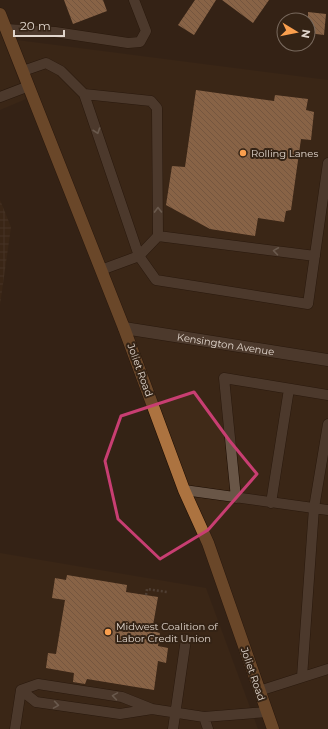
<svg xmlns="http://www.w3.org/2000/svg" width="328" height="729" font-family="Montserrat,sans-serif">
  <defs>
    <pattern id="industrial-grid" width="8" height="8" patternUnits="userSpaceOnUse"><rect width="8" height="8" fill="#402a18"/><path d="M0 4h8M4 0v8" fill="none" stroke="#5b4838"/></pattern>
    <pattern id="building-back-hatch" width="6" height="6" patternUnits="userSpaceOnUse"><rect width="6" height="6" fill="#eeb282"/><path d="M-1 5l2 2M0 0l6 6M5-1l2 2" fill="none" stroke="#c39671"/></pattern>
  </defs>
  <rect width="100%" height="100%" fill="#342315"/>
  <path fill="#402a18" d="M0 31 26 99 0 110Z
    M17 40 328 80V729H277L130 334Z
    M0 553 206 588 258 729H0Z"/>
  <path fill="url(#industrial-grid)" d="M0 200 11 227 0 305Z"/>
  <path fill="url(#building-back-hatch)" d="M64 0H103L107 11 73 24Z
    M195 0H216L194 35 178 25Z
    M222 0H269L253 23Z
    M308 12 326 14 324 35 308 33Z
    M196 90 274 101 275 95 308 99 306 110 314 112 311 140 301 139 291 210 286 211 284 222 258 218 255 236 210 229 166 205 172 166 185 167Z
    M67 575 127 585 126 592 158 597 152 631 160 633 158 646 168 648 166 663 158 661 154 690 87 679 85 684 73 682 74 673 46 668 48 653 56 654 65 600 52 598 55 578 66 580Z"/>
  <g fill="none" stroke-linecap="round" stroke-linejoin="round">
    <defs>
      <path id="lane" d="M6 29 55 32 128 43 140 42 146 31 134 0
        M23 71 46 63 61 71 84 94 139 256 158 236
        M84 94 151 101 157 108 158 236 315 256
        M0 97 29 86
        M101 270 139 256 156 280 308 304 328 163
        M184 490 328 510
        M236 498 224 378 328 395
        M271 503 289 389
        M302 677 314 508 328 424
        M21 690 38 684 122 697 152 709 204 717 267 712
        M21 690 36 702 120 714 152 709
        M259 691 328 669
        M204 717 208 729
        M15 729 21 690
        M173 729 186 639"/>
      <g id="street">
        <path id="s1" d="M124 328 328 360"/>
      </g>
      <path id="primary" d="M0 14 124 328 184 490 208 543 273 729"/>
    </defs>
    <use href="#lane" stroke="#1b0c02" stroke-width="11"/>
    <use href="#street" stroke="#1b0c02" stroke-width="13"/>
    <use href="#primary" stroke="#1b0c02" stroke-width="13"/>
    <path stroke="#706155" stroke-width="2.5" stroke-dasharray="2 2" stroke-linecap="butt" d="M146 595 147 589 167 592"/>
    <use href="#lane" stroke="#695647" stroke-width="10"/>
    <use href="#street" stroke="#695647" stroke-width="12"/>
    <use href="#primary" stroke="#ac7340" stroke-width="12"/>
  </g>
  <defs><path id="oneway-chevron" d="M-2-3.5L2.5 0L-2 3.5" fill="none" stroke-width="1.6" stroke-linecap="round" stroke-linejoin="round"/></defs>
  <g stroke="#aa9c90">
    <use href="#oneway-chevron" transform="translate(97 131) rotate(71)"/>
    <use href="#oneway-chevron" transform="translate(158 210) rotate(-91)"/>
    <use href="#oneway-chevron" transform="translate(276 251) rotate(-172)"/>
    <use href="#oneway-chevron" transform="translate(115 696) rotate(-171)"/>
    <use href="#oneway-chevron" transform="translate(56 705) rotate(9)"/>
  </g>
  <path d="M0 0H328V729H0ZM194 392 229 440 257 474 208 530 160 559 118 519 105 461 121 416Z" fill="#342315" fill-opacity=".55" fill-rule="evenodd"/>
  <path fill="none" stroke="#c83e72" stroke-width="3" stroke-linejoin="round" d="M194 392 229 440 257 474 208 530 160 559 118 519 105 461 121 416Z"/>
  <g fill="#fa9f4e" stroke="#342315" stroke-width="1.5">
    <circle cx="243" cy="153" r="4"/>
    <circle cx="108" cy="632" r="4"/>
  </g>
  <g text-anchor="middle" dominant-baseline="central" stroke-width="4" stroke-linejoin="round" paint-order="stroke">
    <g font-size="10" fill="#e0d5cc" stroke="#342315" text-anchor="start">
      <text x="251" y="153">Rolling Lanes</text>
      <text x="116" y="626">Midwest Coalition of<tspan x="116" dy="12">Labor Credit Union</tspan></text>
    </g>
    <g font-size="10" fill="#e0d5cc" stroke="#342315">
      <text stroke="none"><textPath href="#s1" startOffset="103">Kensington Avenue</textPath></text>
      <text transform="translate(140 370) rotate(70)">Joliet Road</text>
      <text transform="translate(253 674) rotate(71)">Joliet Road</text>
    </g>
  </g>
  <g transform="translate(296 32) rotate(100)"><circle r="19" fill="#342315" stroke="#796a5e"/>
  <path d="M0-3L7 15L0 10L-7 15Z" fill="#fa9f4e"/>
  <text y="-6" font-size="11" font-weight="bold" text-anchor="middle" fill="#e0d5cc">N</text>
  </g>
  <path d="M14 30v6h50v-6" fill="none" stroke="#e0d5cc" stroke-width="2"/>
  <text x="20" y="30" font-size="12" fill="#e0d5cc" stroke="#342315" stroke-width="3" paint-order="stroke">20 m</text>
</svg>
